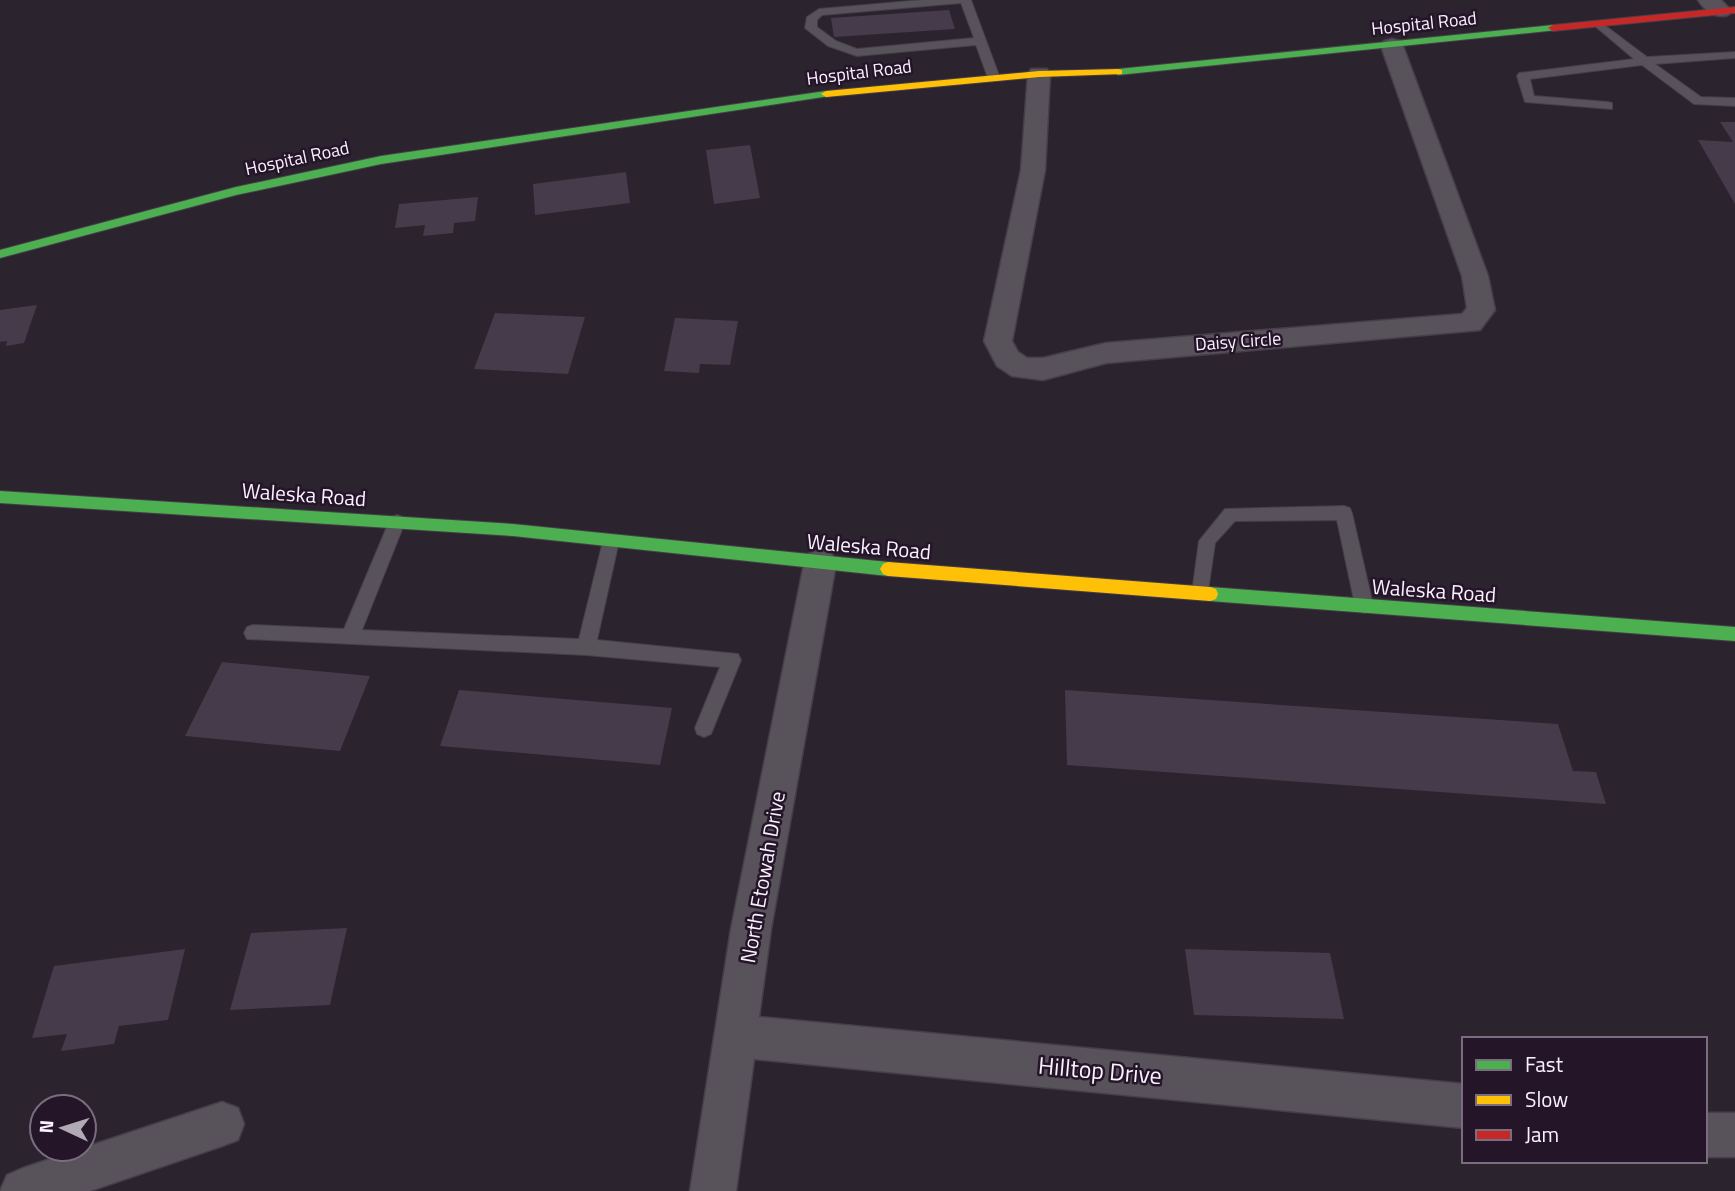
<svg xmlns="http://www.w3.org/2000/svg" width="1735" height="1191" font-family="'Titillium Web',sans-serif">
  <rect width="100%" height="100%" fill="#2b232e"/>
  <path fill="#463b4a" d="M949 10 955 29 834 37 831 18Z
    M1720 122H1735V204L1698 140 1733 142Z
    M750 145 760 198 714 204 706 150Z
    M626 172 630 203 535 215 533 184Z
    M478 197 475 221 454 223 453 233 423 236 425 225 395 228 399 204Z
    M37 305 24 343 6 346 7 341 0 342V310Z
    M495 313 585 317 568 374 474 369Z
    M675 318 738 321 730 365 700 364 699 373 664 371Z
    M222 662 370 676 340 751 185 736Z
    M459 690 672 708 660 765 440 746Z
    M1065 690 1558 724 1573 771 1596 772 1606 804 1067 765Z
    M347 928 330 1005 230 1010 251 933Z
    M185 949 168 1020 119 1026 114 1044 61 1051 67 1034 32 1038 54 966Z
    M1185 949 1330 953 1344 1019 1194 1015Z"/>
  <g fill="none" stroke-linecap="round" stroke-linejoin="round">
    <defs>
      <path id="lane" d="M922 0H971L1000 78 998 81 988 78 976 45 857 56 828 46 805 28 807 17 819 9ZM961 3 974 38 857 49 836 41 817 27V20L822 15Z
        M1599 21 1647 57 1735 52V58L1655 64 1701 97 1735 98V106L1694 104 1642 65 1530 79 1534 96 1608 102 1612 103V109L1525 102 1517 76 1519 73 1634 59 1595 26V22Z
        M1344 506 1350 508 1352 513 1373 605 1370 610 1364 613 1358 610 1355 605 1337 520 1235 521 1215 543 1207 598 1201 600 1195 598 1192 593 1199 541 1225 509Z
        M397 515 403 517 405 522 362 630 579 639 603 541 605 536H617L619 541 597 640 738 654 741 660 711 734 704 737 697 734 695 728 720 667 586 655 247 639 244 633 247 627 253 625 344 629 389 522 391 517Z"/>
      <path id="street" d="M1698 0H1721L1732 11 1728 15C1715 19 1705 11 1698 0Z
        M1392 39 1400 41 1403 46 1488 276 1495 310 1480 330 1106 363 1043 380 1012 376 997 366 984 341 1021 170 1028 74 1031 69H1047L1050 74 1045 170 1012 341 1018 352 1027 358H1043L1106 343 1462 314 1467 308 1462 276 1381 46 1384 41Z
        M820 550 832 554 836 564 771 929 759 1017 1464 1084V1128L754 1059 736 1191H690L731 929 804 564 808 554Z
        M222 1102 238 1108 244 1124 238 1140 222 1146 90 1191H0L7 1175 23 1168Z
        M1705 1113H1735V1157H1705Z"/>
      <path id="fast" d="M1553 25 1558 28 1557 30 1118 75 1113 72 1118 69Z
        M826 91 831 94 830 96 381 164 236 195 0 258V250L236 187 381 156Z
        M0 491 513 524 888 562 893 564 896 569 893 574 888 576 513 536 0 503Z
        M1210 587 1735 627V641L1210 601 1204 599 1202 594 1204 589Z"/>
      <path id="slow" d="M1118 69 1122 70V74L1039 77 826 97 821 94 826 91 1039 71Z
        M888 562 1210 587 1216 589 1218 594 1216 599 1210 601 888 576 883 574 880 569 883 564Z"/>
      <path id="jam" d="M1735 7V13L1553 31 1548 28 1553 25Z"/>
    </defs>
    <use href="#lane" stroke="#463e48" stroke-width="2"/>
    <use href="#street" stroke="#463e48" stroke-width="3"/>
    <use href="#fast" stroke="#463e48" stroke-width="2"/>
    <use href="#slow" stroke="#463e48" stroke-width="2"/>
    <use href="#jam" stroke="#463e48" stroke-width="2"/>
    <use href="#lane" fill="#58525a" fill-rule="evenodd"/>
    <use href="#street" fill="#58525a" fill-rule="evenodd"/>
    <use href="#fast" fill="#4caf50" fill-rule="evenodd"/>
    <use href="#slow" fill="#ffc107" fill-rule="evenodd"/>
    <use href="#jam" fill="#c62828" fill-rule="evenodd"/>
  </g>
  <g text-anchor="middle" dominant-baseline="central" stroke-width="5" stroke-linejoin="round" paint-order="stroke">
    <g font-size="18" fill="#fbf1ff" stroke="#241529">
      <text transform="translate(1424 23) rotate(-6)">Hospital Road</text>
      <text transform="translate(859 72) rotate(-7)">Hospital Road</text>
      <text transform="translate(297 158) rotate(-12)">Hospital Road</text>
      <text transform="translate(1238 341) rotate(-4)">Daisy Circle</text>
    </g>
    <g font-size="21" fill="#fbf1ff" stroke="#241529">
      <text transform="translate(304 494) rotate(4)">Waleska Road</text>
      <text transform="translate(869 546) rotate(5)">Waleska Road</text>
      <text transform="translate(1434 590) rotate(4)">Waleska Road</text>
      <text transform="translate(762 877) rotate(-80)">North Etowah Drive</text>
    </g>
    <g font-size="24" fill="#fbf1ff" stroke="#241529">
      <text transform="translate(1100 1070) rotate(5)">Hilltop Drive</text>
    </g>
  </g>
  <rect x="1462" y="1037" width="245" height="126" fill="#241529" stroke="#7a6d7f" stroke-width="2"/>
  <rect x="1476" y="1060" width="35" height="10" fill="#4caf50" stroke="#7a6d7f" stroke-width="2"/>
  <text x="1525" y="1072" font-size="21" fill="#fbf1ff">Fast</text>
  <rect x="1476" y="1095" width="35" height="10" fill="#ffc107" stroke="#7a6d7f" stroke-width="2"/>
  <text x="1525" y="1107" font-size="21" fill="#fbf1ff">Slow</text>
  <rect x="1476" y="1130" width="35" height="10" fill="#c62828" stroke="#7a6d7f" stroke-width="2"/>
  <text x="1525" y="1142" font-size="21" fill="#fbf1ff">Jam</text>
  <g transform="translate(63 1128) rotate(274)"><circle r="33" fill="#241529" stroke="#7a6d7f" stroke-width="2"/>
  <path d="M0-5L12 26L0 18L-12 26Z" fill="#b2a9b6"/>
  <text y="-10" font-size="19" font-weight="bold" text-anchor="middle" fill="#fbf1ff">N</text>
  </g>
</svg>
